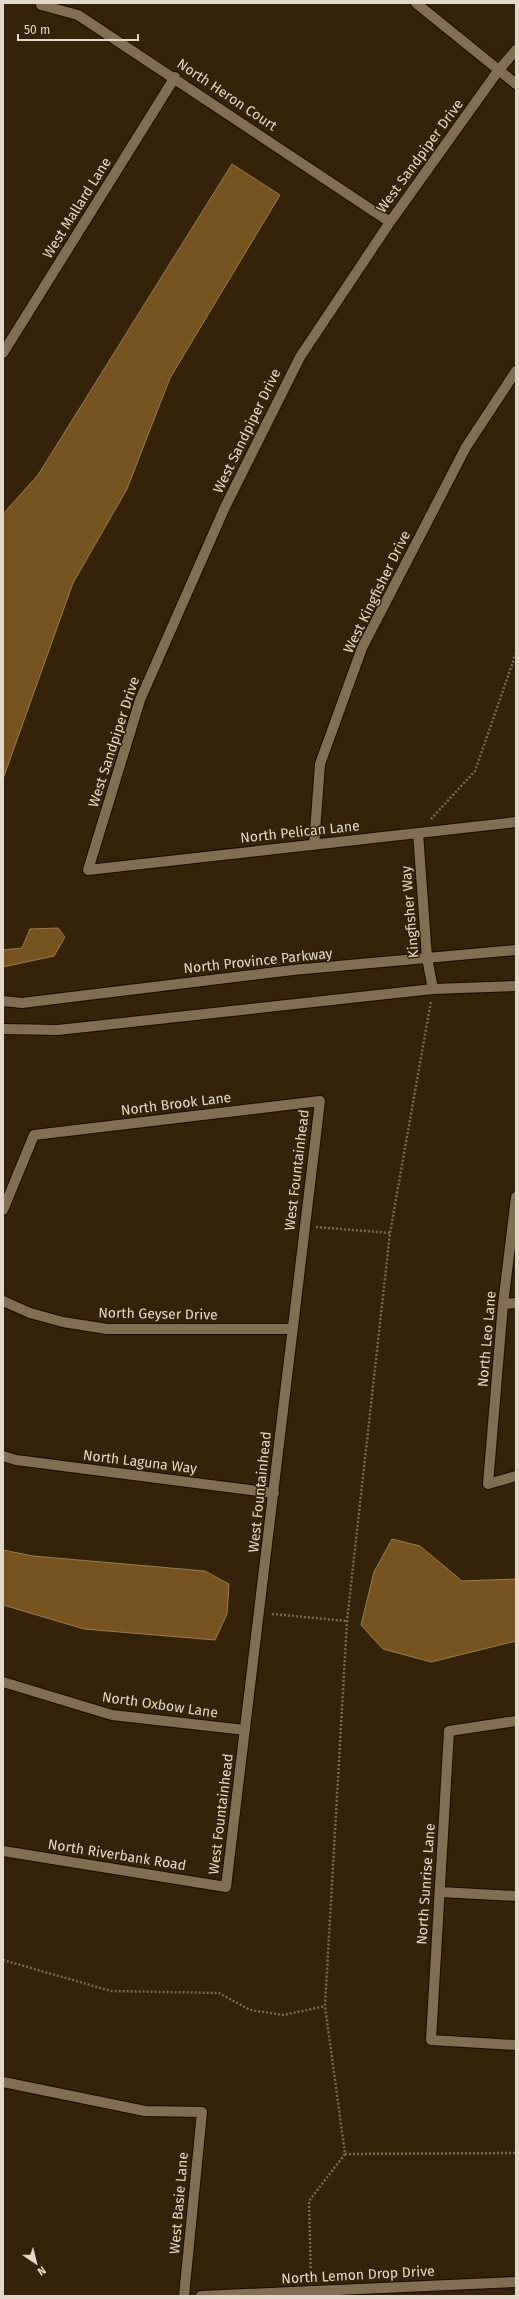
<svg xmlns="http://www.w3.org/2000/svg" width="519" height="2299" font-family="'Fira Sans',sans-serif">
  <rect width="100%" height="100%" fill="#342308"/>
  <path fill="#77541f" stroke="#987c52" d="M232 164 280 195 170 378 127 489 73 583 3 779V514L38 475Z
    M58 928 65 937 54 956 3 967V950L22 948 30 929Z
    M392 1539 420 1546 462 1581 516 1579V1641L431 1662 383 1649 361 1625 374 1572Z
    M3 1550 33 1556 205 1571 229 1584 227 1614 215 1640 84 1629 3 1605Z"/>
  <g fill="none" stroke-linecap="round" stroke-linejoin="round">
    <defs>
      <path id="minor" d="M416 3 516 84
        M41 5 78 15 390 222
        M516 50 498 71 390 222 300 357 225 507 140 700 88 870 516 822
        M3 353 175 77
        M418 833 427 958 433 989
        M314 845 320 764 362 648 466 447 516 371
        M516 1197 503 1304 488 1484 516 1476
        M3 1210 34 1135 320 1101 226 1887 3 1851
        M3 1301 30 1313 63 1322 107 1329H292
        M503 1304 516 1303
        M3 1456 16 1460 274 1493
        M3 1682 112 1715 245 1730
        M516 1721 449 1731 431 2040 516 2045
        M440 1892 516 1896
        M3 2082 145 2111 202 2112 184 2296
        M201 2296 516 2282"/>
      <path id="tertiary" d="M3 1001 22 1003 293 970 516 950
        M3 1029 58 1030 433 989 516 986"/>
    </defs>
    <use href="#minor" stroke="#1b0b00" stroke-width="12"/>
    <use href="#tertiary" stroke="#1b0b00" stroke-width="12"/>
    <path stroke="#7a6b55" stroke-width="2.5" stroke-dasharray="2 2" stroke-linecap="butt" d="M431 819 475 771 516 653
      M316 1227 390 1233
      M272 1614 347 1621
      M3 1960 111 1991 219 1993 250 2010 284 2015 325 2006
      M345 2154 516 2153
      M311 2280 309 2201 345 2154 325 2006 347 1621 390 1233 431 1001"/>
    <use href="#minor" stroke="#826e52" stroke-width="10"/>
    <use href="#tertiary" stroke="#826e52" stroke-width="10"/>
  </g>
  <g text-anchor="middle" dominant-baseline="central" stroke-width="3" stroke-linejoin="round" paint-order="stroke">
    <g font-size="14" fill="#e4d8ca" stroke="#342308">
      <text transform="translate(227 95) rotate(34)">North Heron Court</text>
      <text transform="translate(420 156) rotate(-54)">West Sandpiper Drive</text>
      <text transform="translate(77 208) rotate(-58)">West Mallard Lane</text>
      <text transform="translate(247 431) rotate(-64)">West Sandpiper Drive</text>
      <text transform="translate(377 592) rotate(-64)">West Kingfisher Drive</text>
      <text transform="translate(114 742) rotate(-72)">West Sandpiper Drive</text>
      <text transform="translate(300 832) rotate(-6)">North Pelican Lane</text>
      <text transform="translate(410 912) rotate(-95)">Kingfisher Way</text>
      <text transform="translate(258 961) rotate(-6)">North Province Parkway</text>
      <text transform="translate(176 1104) rotate(-7)">North Brook Lane</text>
      <text transform="translate(297 1170) rotate(-83)">West Fountainhead</text>
      <text transform="translate(158 1314) rotate(1)">North Geyser Drive</text>
      <text transform="translate(487 1339) rotate(-85)">North Leo Lane</text>
      <text transform="translate(140 1462) rotate(7)">North Laguna Way</text>
      <text transform="translate(260 1492) rotate(-84)">West Fountainhead</text>
      <text transform="translate(160 1705) rotate(8)">North Oxbow Lane</text>
      <text transform="translate(221 1814) rotate(-83)">West Fountainhead</text>
      <text transform="translate(117 1855) rotate(9)">North Riverbank Road</text>
      <text transform="translate(426 1884) rotate(-86)">North Sunrise Lane</text>
      <text transform="translate(179 2203) rotate(-85)">West Basie Lane</text>
      <text transform="translate(358 2275) rotate(-3)">North Lemon Drop Drive</text>
    </g>
  </g>
  <rect width="519" height="2299" fill="none" stroke="#e4d8ca" stroke-width="8"/>
  <g transform="translate(36 2263) rotate(145)" stroke="#342308" stroke-width="3" paint-order="stroke">
  <path d="M0-3L7 15L0 10L-7 15Z" fill="#e4d8ca"/>
  <text y="-6" font-size="11" font-weight="bold" text-anchor="middle" fill="#e4d8ca">N</text>
  </g>
  <path d="M18 34v6h120v-6" fill="none" stroke="#e4d8ca" stroke-width="2"/>
  <text x="24" y="34" font-size="12" fill="#e4d8ca" stroke="#342308" stroke-width="3" paint-order="stroke">50 m</text>
</svg>
